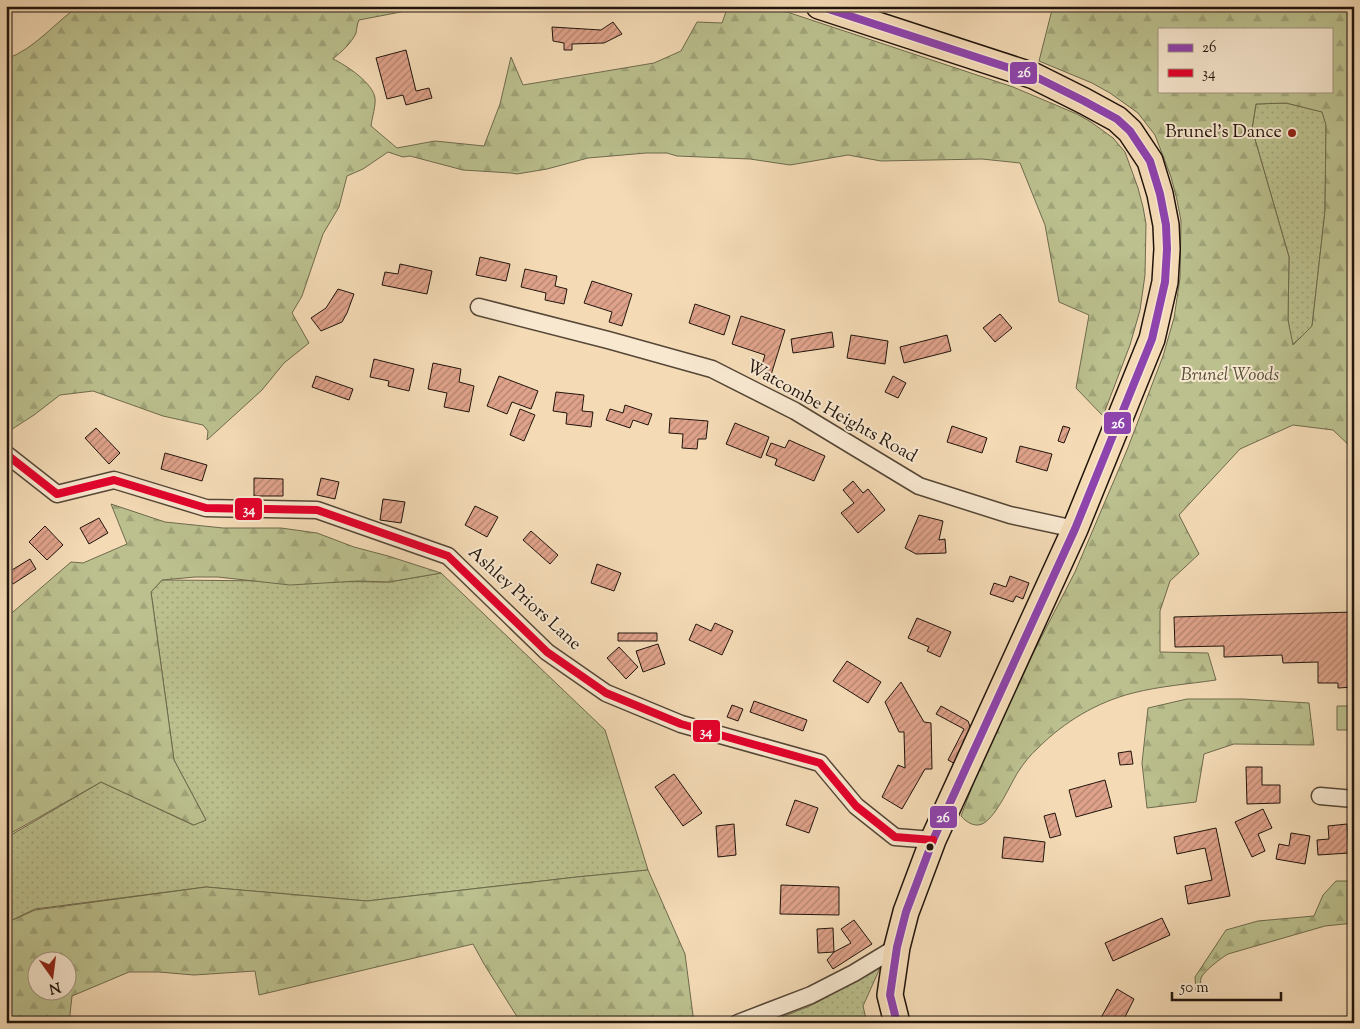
<svg xmlns="http://www.w3.org/2000/svg" width="1360" height="1029" font-family="'Sorts Mill Goudy',serif">
  <defs>
    <pattern id="grass-dots" width="8" height="8" patternUnits="userSpaceOnUse" patternTransform="scale(1.25)"><rect width="8" height="8" fill="#bbc08e"/><path d="M2 2h.1M6 6h.1" fill="none" stroke="#a0a479" stroke-width="1.8" stroke-linecap="round"/></pattern>
    <pattern id="forest-firs" width="22" height="20" patternUnits="userSpaceOnUse" patternTransform="scale(1.25)"><rect width="22" height="20" fill="#bbc08e"/><path d="M5 1l3.5 6h-7zM16 11l3.5 6h-7z" fill="#a0a479"/></pattern>
    <pattern id="building-hatch" width="6" height="6" patternUnits="userSpaceOnUse" patternTransform="scale(1.25)"><rect width="6" height="6" fill="#dfa28a"/><path d="M-1 1l2-2M0 6l6-6M5 7l2-2" fill="none" stroke="#b4836f"/></pattern>
  </defs>
  <rect width="100%" height="100%" fill="#f4dbb6"/>
  <filter id="stains"><feTurbulence type="fractalNoise" baseFrequency=".004" numOctaves="4"/><feColorMatrix values="0 0 0 0 .2 0 0 0 0 .09 0 0 0 0 .02 0 0 0 .5 -.17"/></filter>
  <radialGradient id="worn" r=".72"><stop offset=".6" stop-color="#630" stop-opacity="0"/><stop offset="1" stop-color="#630" stop-opacity=".3"/></radialGradient>
  <path fill="url(#grass-dots)" stroke="#6e6a4d" d="M1286 103 1323 112 1326 125 1325 211 1312 327 1292 345 1288 320 1289 257 1252 129 1256 104Z
    M441 573 605 730 648 870 577 877 367 901 206 887 35 909 6 923V838L101 782 193 825 206 820 174 760 151 592 162 580 389 582Z
    M880 968 863 1006 867 1023H767L812 1005Z"/>
  <path fill="url(#forest-firs)" stroke="#6e6a4d" fill-rule="evenodd" d="M79 6H432L359 20C357 24 357 28 356 33 351 44 342 51 333 59 346 65 373 83 375 98 376 105 372 118 371 126L397 148 435 141 484 146 500 104 511 57 523 85 654 63 681 51 697 22 722 23 728 6H769L1013 87 1077 114 1091 122 1113 138 1125 152 1138 188 1143 207 1146 224 1145 275 1140 310 1130 345 1103 416 1076 388 1089 315 1059 302 1045 225 1020 163 982 159 881 161 848 155 790 165 750 159 677 156 667 153H646L588 158 547 169 517 174 511 173 463 170 410 156 403 157 388 152 363 169 347 176 339 207 323 234 302 296 292 313 309 343 284 363 262 390 207 440 208 431 203 425 163 416 93 391 60 395 34 415 6 433V59C35 49 54 23 79 6Z
    M1053 6C1075 6 1098 5 1119 6 1142 8 1167 12 1189 6H1354V450L1333 430 1293 425 1240 449 1179 515 1199 554 1170 581 1160 611V652L1208 653 1216 680C1189 684 1160 686 1133 693 1097 702 1064 722 1038 748 1030 755 1024 763 1018 772 1010 785 997 815 984 823 976 828 967 823 961 816L980 766 1013 692 1075 572 1127 450 1163 356 1174 318 1180 278 1181 221 1177 200 1171 177 1155 135 1138 113 1110 93 1092 83 1039 61ZM1159 29H1331V91H1159ZM1286 103 1322 112 1326 125 1325 211 1312 326 1293 345 1288 320 1289 257 1252 129 1256 104Z
    M111 504 165 522 223 528H281L317 533 354 547 388 556 441 573 389 582 358 581 290 585 218 577H195L162 580 151 592 174 760 206 820 194 825 101 782 6 836V618L71 562 83 563 127 544Z
    M1187 699H1243L1309 703 1314 745 1234 744 1204 754 1196 802 1147 808 1142 763 1148 708Z
    M648 870 685 954 694 1023H521L484 964 473 944 259 995 255 971 194 975 159 972H129L72 996 69 1023H6V923L35 910 206 887 367 901 577 877ZM38 962H68V992H38Z
    M1336 881H1354V923L1325 926 1228 954C1221 958 1204 971 1201 978 1200 981 1201 987 1201 991H1196L1195 977 1226 930 1258 921 1314 916 1323 895Z"/>
  <path fill="#bbc08e" stroke="#6e6a4d" d="M1337 706H1354V730H1337Z"/>
  <path fill="url(#building-hatch)" stroke="#20140c" d="M613 22 622 34 604 43 572 44V50H564V43L553 41 552 27 601 30Z
    M406 50 416 91 429 88 432 98 406 105 403 95 387 99 376 58Z
    M480 257 510 264 506 281 476 275Z
    M400 264 432 271 427 294 382 285 385 272 398 274Z
    M525 269 557 276 555 286 567 289 564 304 545 300 546 293 521 287Z
    M592 281 632 294 622 326 609 322 612 312 584 303Z
    M338 289 354 294 347 313 342 322 321 331 311 318 326 308Z
    M695 304 730 316 724 335 689 323Z
    M1000 314 1012 328 995 342 983 328Z
    M741 316 785 330 771 375 760 371 765 355 732 344Z
    M832 332 834 347 793 353 791 339Z
    M851 335 888 341 885 364 847 358Z
    M947 335 951 351 904 363 900 347Z
    M374 359 414 369 409 391 388 386 389 381 370 377Z
    M433 363 461 369 459 382 474 386 469 412 444 407 447 393 428 389Z
    M316 376 353 389 349 400 312 387Z
    M499 376 538 391 531 409 512 402 507 414 487 406Z
    M893 376 906 383 898 398 885 392Z
    M556 392 584 395 582 411 593 412 591 427 566 424 567 413 553 411Z
    M625 405 652 414 648 425 633 420 630 428 606 420 610 409 623 413Z
    M520 409 535 415 524 441 510 435Z
    M670 418 708 421 706 439H698L697 449 682 448 683 434 669 433Z
    M735 423 769 437 761 458 726 444Z
    M952 426 987 438 982 453 947 442Z
    M1063 426 1070 428 1064 443 1058 441Z
    M96 428 120 453 109 464 85 438Z
    M789 440 825 456 814 481 775 465 777 459 766 455 771 443 785 448Z
    M1020 446 1052 454 1047 471 1016 462Z
    M165 453 207 465 202 481 161 469Z
    M254 478 283 479V496H254Z
    M321 478 339 482 335 499 317 495Z
    M853 481 863 493 868 489 885 510 858 533 841 513 854 503 843 490Z
    M383 499 405 502 401 523 380 520Z
    M475 506 498 517 487 537 465 525Z
    M919 515 943 521 939 540 945 539 946 553 916 554 905 548Z
    M99 518 108 533 89 544 80 528Z
    M45 526 63 545 47 560 29 542Z
    M531 531 558 555 550 564 523 540Z
    M30 559 36 569 13 584 7 573Z
    M597 564 621 573 614 591 591 583Z
    M1010 576 1029 583 1023 599 1016 596 1013 602 990 594 994 583 1006 587Z
    M1354 612V687L1338 688V683H1318V662L1283 663 1282 655 1224 657V646L1175 647 1174 617Z
    M917 618 951 632 940 657 927 651 929 647 908 638Z
    M715 623 733 631 722 655 689 640 696 624 711 631Z
    M618 633H657V641H618Z
    M658 644 665 664 643 672 636 651Z
    M619 647 638 667 626 679 607 658Z
    M847 661 881 682 868 703 833 681Z
    M901 682 924 722 931 723 932 769H925L902 809 882 797 898 765 905 768 904 732H899L885 702Z
    M754 701 807 720 803 731 750 712Z
    M732 705 743 709 738 721 727 717Z
    M941 706 968 721 974 738 959 766 948 760 964 729 936 714Z
    M1131 751 1133 764 1120 765 1118 753Z
    M1246 767H1262V785H1280V803L1247 804Z
    M674 774 702 813 683 826 655 787Z
    M1105 780 1112 807 1076 817 1069 790Z
    M795 800 818 808 809 833 786 825Z
    M1263 809 1272 828 1258 834 1265 851 1252 857 1235 822Z
    M1055 813 1061 835 1050 838 1044 816Z
    M734 824 736 855 718 857 716 826Z
    M1347 824 1349 853 1318 855 1317 840 1329 839 1328 826Z
    M1216 828 1230 896 1188 904 1185 886 1212 880 1205 848 1177 854 1174 837Z
    M1291 833 1310 836 1305 864 1276 859 1279 844 1289 846Z
    M1004 837 1045 842 1043 862 1002 858Z
    M781 885 839 887V915L780 914Z
    M1162 918 1170 935 1113 961 1105 943Z
    M854 920 872 944 833 969 827 960 834 952 851 943 841 929Z
    M833 928 834 952 818 953 817 929Z
    M1117 989 1134 999 1122 1023H1098Z"/>
  <g fill="none" stroke-linecap="round" stroke-linejoin="round">
    <defs>
      <path id="street" d="M479 307 608 340 712 369 795 411 919 486 1010 515 1075 529
        M6 454 57 494 114 480 206 508 317 510 448 556 547 652 606 693 681 724 820 763 856 806 895 837 933 840
        M1320 796 1354 799
        M738 1023 811 995 854 973 897 947"/>
      <path id="primary" d="M819 6 1034 76 1084 101 1117 119 1130 131 1150 161 1160 194 1166 225 1167 249 1165 282 1152 339 1075 529 933 840 906 912 897 947 890 995 897 1023"/>
    </defs>
    <use href="#street" stroke="#554636" stroke-width="19"/>
    <use href="#primary" stroke="#20140c" stroke-width="28"/>
    <use href="#street" stroke="#f8e8d0" stroke-width="16"/>
    <use href="#primary" stroke="#f4dbb6" stroke-width="25"/>
    <defs>
      <path id="bus-1" d="M819 6 1034 76 1084 101 1117 119 1130 131 1150 161 1160 194 1166 225 1167 249 1165 282 1152 339 1075 529 933 840 906 912 897 947 890 995 897 1023"/>
      <path id="bus-2" d="M6 454 57 494 114 480 206 508 317 510 448 556 547 652 606 693 681 724 820 763 856 806 895 837 933 840"/>
    </defs>
    <use href="#bus-1" stroke="#f8e8d0" stroke-width="11"/>
    <use href="#bus-2" stroke="#f8e8d0" stroke-width="11"/>
    <use href="#bus-1" stroke="#8e44ad" stroke-width="8"/>
    <use href="#bus-2" stroke="#e4002b" stroke-width="8"/>
  </g>
  <circle fill="#8f2418" stroke="#f8e8d0" stroke-width="2" cx="1292" cy="133" r="5"/>
  <circle fill="#20140c" stroke="#f8e8d0" stroke-width="2" cx="930" cy="847" r="4.5"/>
  <g text-anchor="middle" dominant-baseline="central" stroke-width="4" stroke-linejoin="round" paint-order="stroke">
    <g font-size="18" fill="#20140c" stroke="#f8e8d0" text-anchor="end">
      <text x="1282" y="133">Brunel's Dance</text>
    </g>
    <g font-size="18" font-style="italic" fill="#56503a" stroke="#f8e8d0">
      <text x="1230" y="376">Brunel Woods</text>
    </g>
    <g font-size="18" fill="#20140c" stroke="#f8e8d0">
      <text transform="translate(831 412) rotate(29)">Watcombe Heights Road</text>
      <text transform="translate(524 599) rotate(42)">Ashley Priors Lane</text>
    </g>
  </g>
  <g stroke="#f8e8d0" stroke-width="2">
    <rect x="1009" y="61" width="29" height="24" rx="5" fill="#8e44ad"/>
    <rect x="1103" y="411" width="29" height="24" rx="5" fill="#8e44ad"/>
    <rect x="234" y="497" width="29" height="24" rx="5" fill="#e4002b"/>
    <rect x="692" y="719" width="29" height="24" rx="5" fill="#e4002b"/>
    <rect x="929" y="805" width="29" height="24" rx="5" fill="#8e44ad"/>
  </g>
  <g font-size="14" text-anchor="middle" font-weight="bold" fill="#fff">
    <text x="1024" y="77">26</text>
    <text x="1118" y="428">26</text>
    <text x="249" y="514">34</text>
    <text x="706" y="736">34</text>
    <text x="943" y="822">26</text>
  </g>
  <rect width="1360" height="1029" fill="none" stroke="#f4dbb6" stroke-width="25"/>
  <rect x="8" y="8" width="1345" height="1014" fill="none" stroke="#20140c" stroke-width="2.5"/>
  <rect x="12" y="12" width="1335" height="1004" fill="none" stroke="#20140c"/>
  <rect x="1158" y="28" width="175" height="65" fill="#f8e8d0" stroke="#a29382"/>
  <rect x="1168" y="44" width="25" height="8" fill="#8e44ad" stroke="#a29382"/>
  <text x="1202" y="52" font-size="15" fill="#20140c">26</text>
  <rect x="1168" y="69" width="25" height="8" fill="#e4002b" stroke="#a29382"/>
  <text x="1202" y="78" font-size="15" fill="#20140c">34</text>
  <g transform="translate(52 976) rotate(166)"><circle r="24" fill="#f8e8d0" stroke="#a29382"/>
  <path d="M0-4L9 19L0 12L-9 19Z" fill="#8f2418"/>
  <text y="-8" font-size="14" font-weight="bold" text-anchor="middle" fill="#20140c">N</text>
  </g>
  <path d="M1172 992v8h109v-8" fill="none" stroke="#20140c" stroke-width="2.5"/>
  <text x="1180" y="992" font-size="15" fill="#20140c" stroke="#f8e8d0" stroke-width="4" paint-order="stroke">50 m</text>
  <rect width="100%" height="100%" filter="url(#stains)"/>
  <rect width="100%" height="100%" fill="url(#worn)"/>
</svg>
